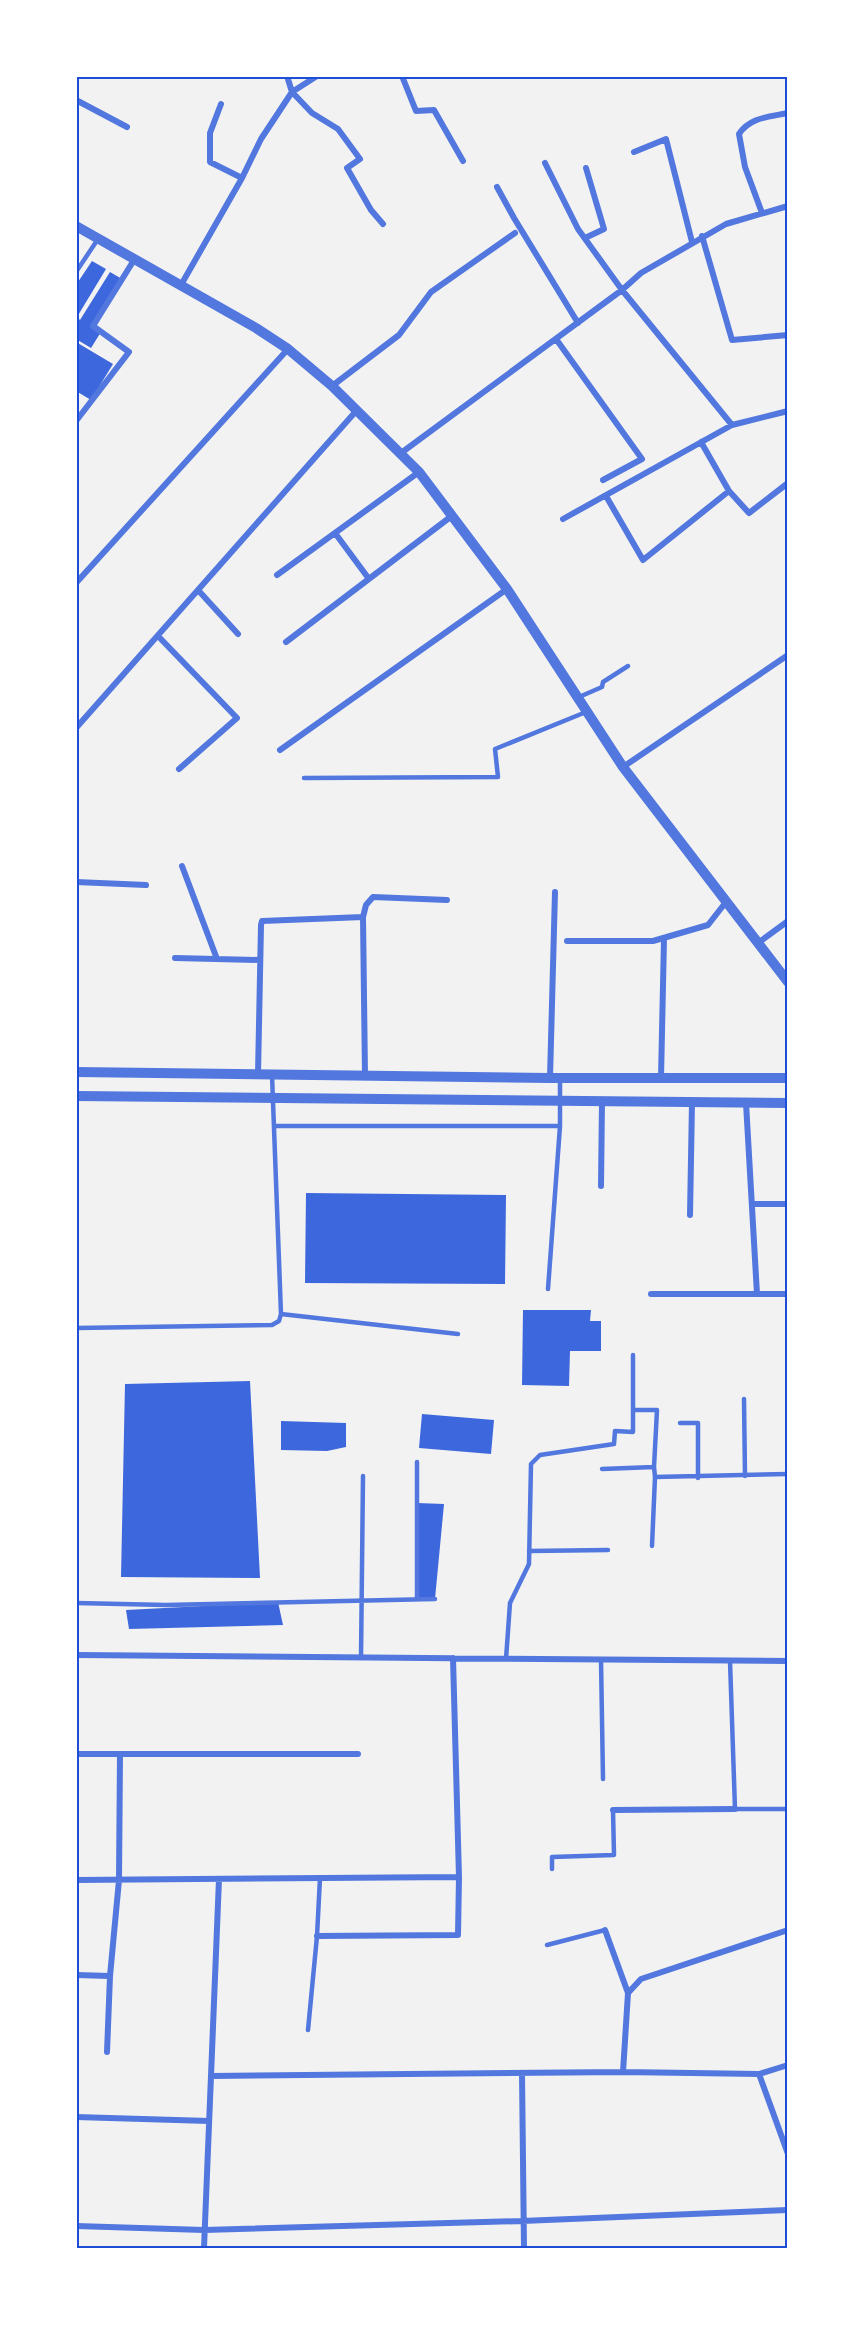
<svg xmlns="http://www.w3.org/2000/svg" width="864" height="2325" font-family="'Varela Round',sans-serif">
  <rect width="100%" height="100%" fill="#f2f2f2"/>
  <path fill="#3d67dc" d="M92 261 106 269 77 317 80 320 110 272 122 279 92 327 101 332 91 348 76 339V285Z
    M76 342 113 364 91 400 76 391Z
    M306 1193 506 1195 505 1284 305 1283Z
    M523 1310H591L590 1321H601V1351H570L569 1386 522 1385Z
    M250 1381 260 1578 121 1577 125 1384Z
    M422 1414 494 1420 491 1454 419 1448Z
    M281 1421 346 1423V1447L327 1451 281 1450Z
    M417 1503 444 1504 435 1599H417Z
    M278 1602 283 1625 129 1629 126 1610Z"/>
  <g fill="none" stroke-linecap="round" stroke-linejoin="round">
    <path stroke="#5277de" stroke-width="4.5" d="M76 272 98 239
      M579 697 602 687 603 682 628 666
      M304 778 498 777 495 749 586 712
      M274 1126H560
      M548 1289 560 1126V1078
      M281 1314 458 1334
      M76 1328 272 1325 279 1321 281 1314 272 1075
      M744 1399 745 1476
      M633 1410H657L654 1467
      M680 1423H698V1478
      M602 1469 654 1467 655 1477 788 1474
      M652 1546 655 1477
      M529 1551 608 1550
      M417 1599V1462
      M76 1603 166 1605 435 1599
      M361 1658 363 1476
      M506 1659 510 1603 529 1564 531 1464 540 1455 614 1444 615 1431 633 1432V1355
      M601 1660 603 1779
      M730 1661 735 1809H787
      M552 1869V1857L614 1855 613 1810
      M547 1945 605 1930
      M308 2030 317 1936 320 1878"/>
    <path stroke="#5277de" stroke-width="6" d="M287 76 292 92 312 113 338 129 360 159 347 168 371 210 383 224
      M402 76 416 111 434 110 463 161
      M76 100 127 127
      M221 104 210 133V162L242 178
      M634 152 666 139 692 242
      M545 163 578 229 622 290 732 425
      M497 187 514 218 578 323
      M762 213 745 167 739 134C750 117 769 117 788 113
      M702 236 732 340 788 335
      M585 238 604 229 586 168
      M181 285 242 178 261 139 292 92 317 76
      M556 339 642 459 603 480
      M332 386 399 335 431 292 515 233
      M76 421 129 352 93 326 134 260
      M701 442 729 491 749 513 788 483
      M401 453 622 290 641 273 726 224 788 206
      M606 496 643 560 729 491
      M563 519 732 425 788 411
      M335 533 369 579
      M277 575 419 472
      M76 583 288 349
      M198 590 238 634
      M158 636 237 718 179 769
      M286 642 453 515
      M76 728 357 410
      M280 750 507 589
      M623 767 788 655
      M182 866 217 959
      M76 882 146 885
      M567 941H653L708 925 726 902
      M758 943 788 921
      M175 958 260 960
      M258 1074 261 925 262 921 363 917
      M365 1076 363 917 366 905 373 897 447 900
      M550 1078 555 892
      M661 1078 664 939
      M746 1103 757 1294
      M601 1186 602 1101
      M752 1204H788
      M690 1215 692 1102
      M651 1294H788
      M76 1655 788 1661
      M76 1754H358
      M613 1810 735 1809
      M76 1880 459 1877
      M605 1930 628 1993
      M317 1936 458 1935 459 1877 453 1658
      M76 1975 110 1976
      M107 2052 110 1976 119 1880 120 1754
      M623 2072 759 2074 788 2065
      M522 2074 524 2248
      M759 2074 788 2154
      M211 2076 623 2072 628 1993 641 1979 788 1930
      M76 2117 209 2121
      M76 2226 204 2230 522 2221 788 2210
      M204 2248 219 1879"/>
    <path stroke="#5277de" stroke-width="10" d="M76 226 256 328 288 349 332 386 419 472 507 589 623 767 788 982
      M76 1072 550 1078H788
      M76 1096 788 1103"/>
  </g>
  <rect width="864" height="2325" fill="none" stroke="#ffffff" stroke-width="156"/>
  <rect x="78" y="78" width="708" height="2169" fill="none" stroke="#1d4ed8" stroke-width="2"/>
</svg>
